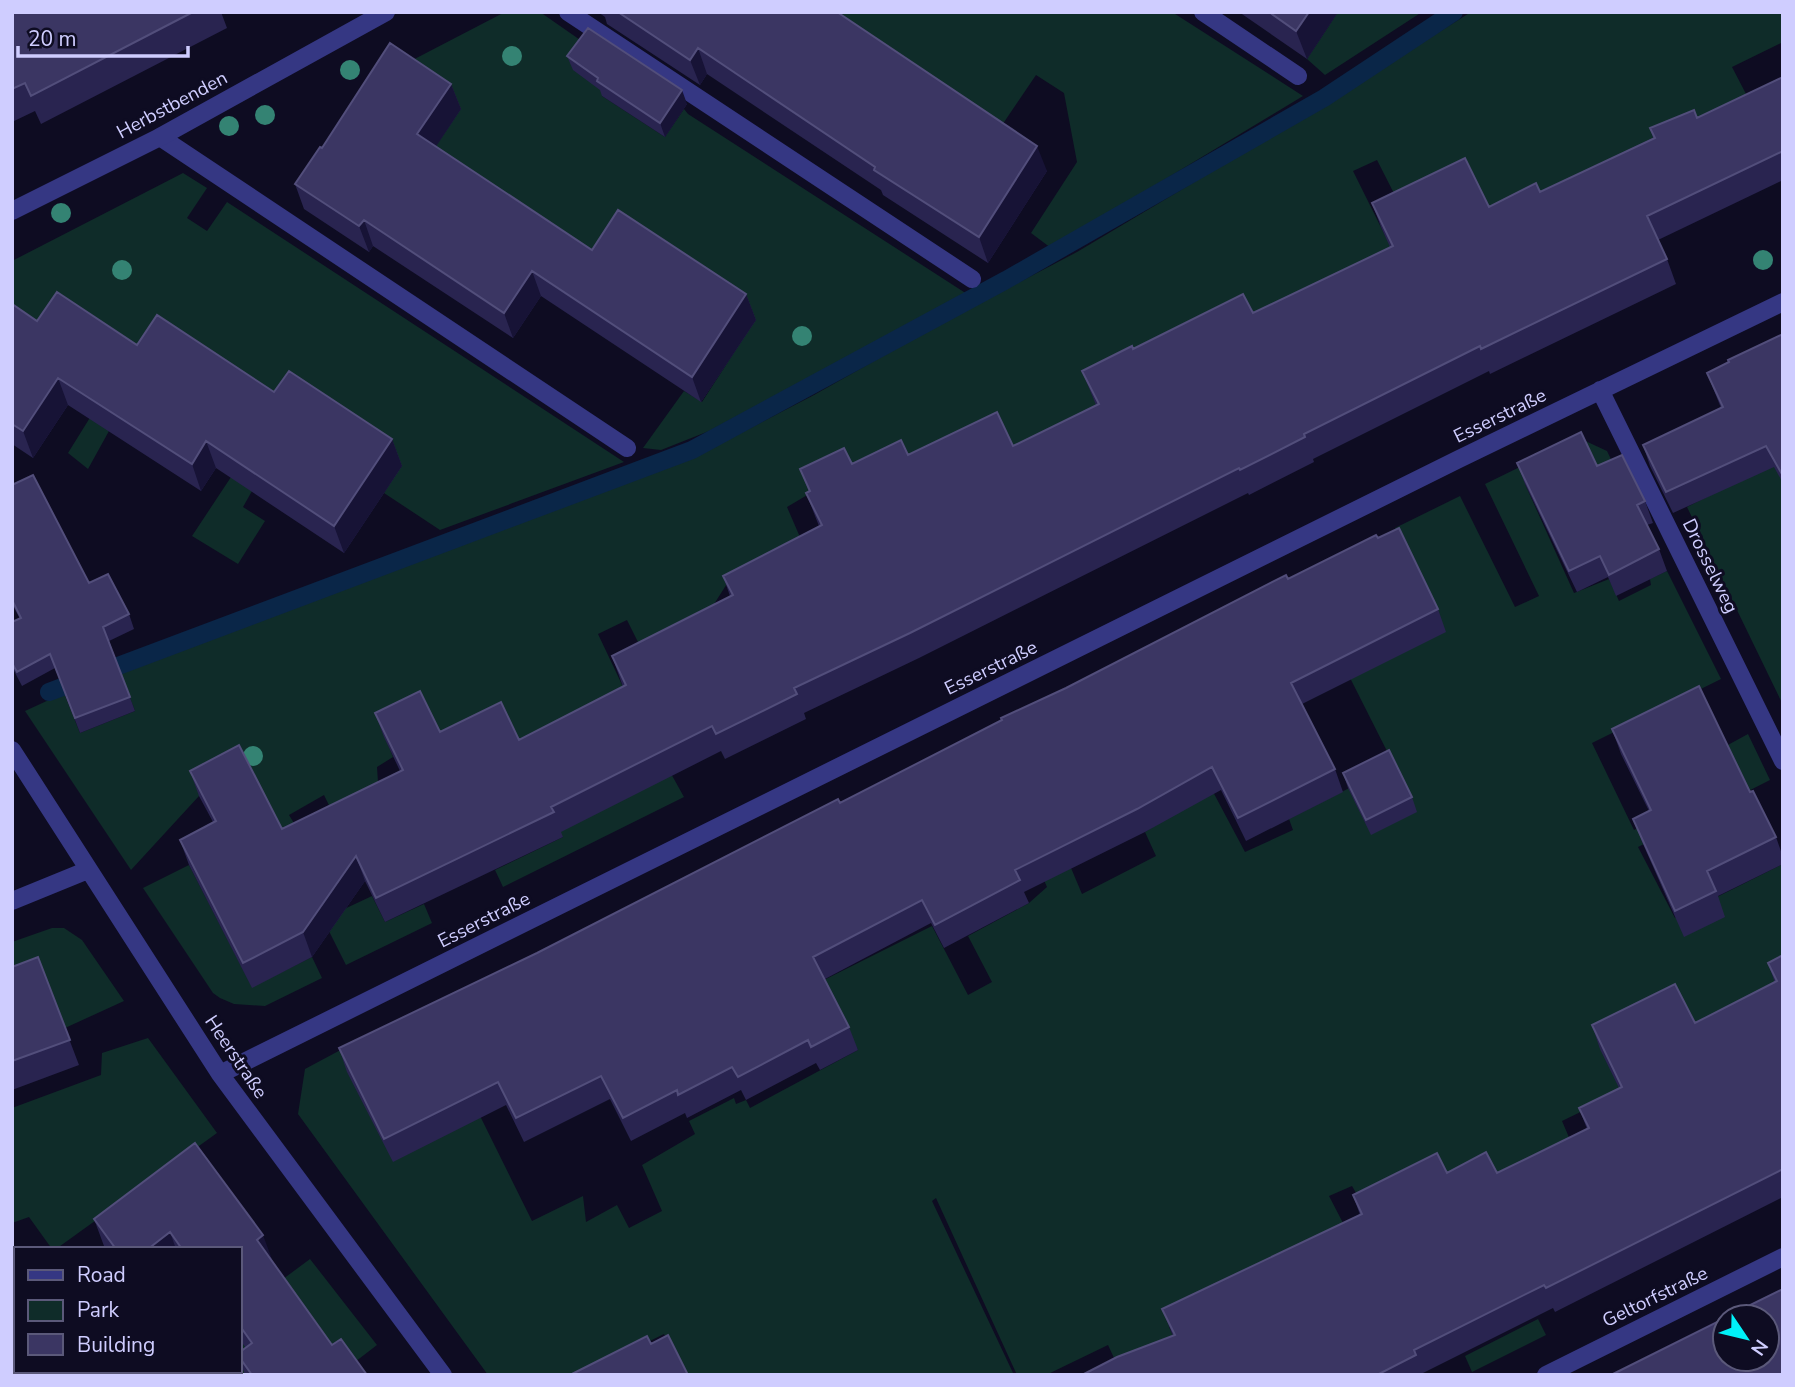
<svg xmlns="http://www.w3.org/2000/svg" width="1795" height="1387" font-family="'Nunito Sans',sans-serif">
  <rect width="100%" height="100%" fill="#0e0c22"/>
  <path fill="#0f2c29" d="M505 12H540L619 67 602 96 665 137 684 109 688 114 967 294 709 431 661 450 643 448 684 391 702 402 755 320 610 223 584 262 428 161 403 65Z
    M785 12H1172L1303 96 1051 248 1031 233 1077 162 1064 93 1036 75 994 137Z
    M1338 12H1422L1325 75 1307 59Z
    M1471 12H1783V42L1732 67 1758 117 1549 217H1406L1377 160 1353 171 1435 336 1092 395 1108 428 809 494 787 507 803 544 730 579 709 612 647 660 627 620 598 634 625 691 684 797 503 887 495 870 563 837 385 737 393 757 377 767 380 811 341 830 324 795 289 815 308 846 340 911 372 896 385 922 424 904 432 923 346 965 248 770 199 796 131 870 25 711 64 693 80 733 135 711 120 672 189 648 444 546 695 457 814 395 945 321 1077 252 1317 109Z
    M183 173 207 188 187 218 207 231 227 202 624 462 440 530 384 493 401 466 252 491 243 507 265 521 238 564 192 536 274 412 109 431 88 469 68 453 127 358 12 325V261Z
    M1783 423V705L1687 507 1753 474Z
    M1579 438 1607 451 1643 525 1525 484 1574 593 1609 579 1619 601 1651 585 1650 579 1667 571 1721 679 1592 743 1634 830 1653 820 1726 746 1748 734 1770 780 1638 847 1675 918 1783 864V983L1663 1072 1562 1121 1580 1163 1359 1198 1352 1186 1329 1196 1354 1244 1169 1327 1192 1375H1122L1108 1345 1046 1375H1017L936 1198 932 1201 1014 1375H685L664 1334 581 1375H488L298 1114 305 1069 404 1016 414 1038 436 1027 532 1221 583 1196 586 1222 617 1205 629 1228 662 1211 642 1165 695 1134 689 1121 734 1098 736 1104 746 1100 750 1108 858 1050 822 981 932 926 968 995 992 982 968 936 1029 903 1047 887 1043 878 1071 868 1082 894 1156 856 1145 832 1156 825 1203 773 1245 852 1293 830 1289 819 1394 765 1341 660 1407 551 1395 528 1460 496 1515 607 1539 596 1485 484Z
    M189 865 252 987 312 957 322 978 265 1006 234 1004 220 998 213 993 143 888Z
    M52 928H64L82 940 124 1001 65 1028 12 996V942Z
    M148 1038 217 1133 56 1249H52L29 1217 12 1223V1108L101 1075 102 1053Z
    M310 1259 377 1345 351 1365 255 1375H24L35 1371H240V1311Z
    M1538 1319 1546 1335 1472 1372 1465 1356Z"/>
  <g fill="none" stroke-linecap="round" stroke-linejoin="round">
    <path stroke="#0a2648" stroke-width="18" d="M49 692 692 450 1006 280 1324 98 1454 12"/>
    <path stroke="#353783" stroke-width="18" d="M568 12 972 279
      M1203 12 1298 76
      M160 137 627 448"/>
    <path stroke="#353783" stroke-width="18" d="M12 211 160 137 386 12
      M1600 390 1783 761
      M12 750 220 1074 443 1375
      M12 901 88 870
      M220 1074 1459 459 1783 302
      M1546 1375 1783 1257"/>
  </g>
  <g fill="#348373">
    <circle cx="512" cy="56" r="10"/>
    <circle cx="350" cy="70" r="10"/>
    <circle cx="265" cy="115" r="10"/>
    <circle cx="229" cy="126" r="10"/>
    <circle cx="61" cy="213" r="10"/>
    <circle cx="1763" cy="260" r="10"/>
    <circle cx="122" cy="270" r="10"/>
    <circle cx="802" cy="336" r="10"/>
    <circle cx="253" cy="756" r="10"/>
  </g>
  <path fill="#292450" d="M12 12H221L227 28 41 124 35 111 12 122Z
    M598 12H837L1047 171 988 263 883 195 881 190 707 74 700 85 607 24 605 17Z
    M1239 12H1338L1307 59Z
    M567 56 687 104 665 137 602 96 600 90 573 70Z
    M1783 77V180L1658 240 1667 259 1676 284 1490 374 1489 371 1313 459 1314 462 1249 495 1248 493 919 658 804 713 806 719 725 759 721 751 561 832 563 837 385 922 365 881 312 957 252 988 189 865 180 840 213 822 199 796 190 771 282 829 400 771 384 737 375 713 440 732 519 740 623 687 612 656 730 596 723 576 819 526 806 493 809 492 800 469 852 464 908 455 1013 446 1096 405 1082 371 1133 349 1253 313 1390 247 1381 227 1372 203 1489 207 1540 192 1653 138 1650 128 1697 118Z
    M451 84 461 109 436 146 592 250 746 294 756 320 701 402 541 296 513 338 373 246 369 252 304 209 295 184 322 148Z
    M12 304 37 321 137 345 274 392 392 439 402 466 344 553 216 468 201 491 68 405 33 458 12 444Z
    M1783 334V483L1774 467 1673 513 1650 466 1643 445 1721 408 1707 373Z
    M1517 463 1597 466 1645 501 1653 523 1647 525 1659 549 1667 571 1616 596 1608 577 1577 592 1525 484Z
    M12 485 89 583 129 614 134 629 109 641 135 711 80 733 55 668 22 686 12 667V622L20 619 12 604Z
    M1378 538 1438 609 1446 632 1302 704 1335 769 1343 792 1246 841 1221 790 1145 832 1024 892 1029 903 944 948 931 923 825 979 849 1027 858 1050 820 1070 816 1063 746 1100 741 1090 687 1118 685 1113 631 1141 610 1099 524 1142 506 1105 393 1162 347 1072 339 1048 537 953 840 803 1066 688 1288 579Z
    M1612 729 1750 792 1776 837 1783 857V864L1718 896 1725 917 1684 937 1643 844 1633 819 1649 811 1621 754Z
    M1343 773 1412 797 1417 812 1371 835 1348 788Z
    M1783 955V1197L1555 1312 1553 1308 1423 1373V1375H1082L1173 1336 1162 1309 1360 1215 1353 1195 1447 1173H1497L1587 1129 1579 1108 1619 1088 1600 1049 1592 1025 1695 1023 1775 983 1768 963Z
    M38 957 79 1065 12 1090V967Z
    M195 1143 272 1262 332 1345 367 1375H245L240 1361V1352L246 1348 240 1340V1249H106L104 1246 94 1219Z
    M12 1241 16 1252V1313L12 1315Z"/>
  <path fill="#171336" d="M1309 12H1338L1307 59 1296 31Z
    M698 48 707 74 700 85 690 60Z
    M451 84 461 109 427 160 417 134Z
    M682 90 687 104 665 137 660 123Z
    M1037 146 1047 171 988 263 979 237Z
    M364 220 373 246 369 252 359 226Z
    M532 271 541 296 513 338 504 313Z
    M746 294 756 320 701 402 692 377Z
    M58 378 68 405 33 458 23 431Z
    M392 439 402 466 344 553 334 526Z
    M206 441 216 468 201 491 192 464Z
    M356 856 365 881 312 957 303 932Z
    M170 1232 176 1249H148Z
    M263 1235 273 1262 257 1240Z"/>
  <path fill="#3b3663" stroke="#524e7b" stroke-width="2" d="M12 12H193L31 96 25 83 12 89Z
    M618 12H837L1037 146 979 237 874 170 875 167 698 48 690 60Z
    M1269 12H1309L1296 31Z
    M588 28 682 90 660 123 597 81 598 78 567 56Z
    M390 43 451 84 417 134 592 250 618 210 746 294 692 377 532 271 504 313 364 220 359 226 295 184 320 147 322 148Z
    M1783 77V151L1647 216 1667 259 1481 349 1480 346 1304 434 1305 437 1240 470 1239 468 910 633 794 688 797 694 716 734 712 726 551 807 554 812 376 898 356 856 303 932 243 963 180 840 216 821 190 771 239 745 282 829 403 770 375 713 420 691 440 732 501 702 519 740 626 685 612 656 733 595 723 576 822 525 806 493 810 491 800 469 844 448 852 464 901 440 908 455 997 412 1013 446 1099 404 1082 371 1132 346 1133 349 1243 294 1253 313 1393 246 1372 203 1465 158 1489 207 1536 183 1540 192 1655 138 1650 128 1694 110 1697 118Z
    M57 292 137 345 157 315 274 392 289 371 392 439 334 526 206 441 192 464 58 378 23 431 12 424V304L37 321Z
    M1783 334V476L1766 446 1666 492 1643 445 1723 407 1707 373 1729 362 1728 360Z
    M1581 432 1597 466 1622 455 1645 501 1637 505 1659 549 1609 575 1600 556 1569 571 1517 463Z
    M33 475 89 583 108 574 129 614 103 627 130 697 75 718 50 654 17 672 12 663V622L21 618 12 600V485Z
    M1399 528 1438 609 1291 683 1335 769 1238 818 1212 767 1137 809 1015 870 1020 880 935 925 922 900 813 957 849 1027 811 1047 808 1040 738 1077 732 1067 678 1095 677 1090 623 1118 601 1076 516 1118 498 1082 384 1139 339 1048 537 953 838 799 840 803 1002 720 1001 718 1066 688 1286 575 1288 579 1376 535 1378 538Z
    M1699 686 1750 792 1753 791 1776 837 1707 871 1716 891 1675 911 1633 819 1651 810 1612 729Z
    M1389 750 1412 797 1366 820 1343 773Z
    M1783 955V1169L1546 1288 1544 1285 1414 1350 1416 1355 1377 1375H1082L1117 1357 1175 1335 1162 1309 1362 1214 1353 1195 1437 1153 1447 1173 1486 1152 1497 1173 1589 1128 1579 1108 1622 1087 1592 1025 1675 984 1695 1023 1777 981 1768 963Z
    M38 957 70 1040 12 1061V967Z
    M195 1143 263 1235 257 1240 332 1345 341 1339 367 1375H252L240 1358V1352L252 1343 240 1326V1249H182L170 1232 148 1249H116L94 1219Z
    M12 1243 16 1254V1282L12 1283Z
    M1783 1289V1375H1611L1725 1318V1359H1767V1317H1726Z
    M668 1335 688 1375H570L647 1336 651 1344Z"/>
  <g text-anchor="middle" dominant-baseline="central" stroke-width="6" stroke-linejoin="round" paint-order="stroke">
    <g font-size="19" fill="#cfcdff" stroke="#0e0c22">
      <text transform="translate(172 105) rotate(-28)">Herbstbenden</text>
      <text transform="translate(1500 416) rotate(-26)">Esserstraße</text>
      <text transform="translate(1710 566) rotate(64)">Drosselweg</text>
      <text transform="translate(991 668) rotate(-26)">Esserstraße</text>
      <text transform="translate(484 920) rotate(-27)">Esserstraße</text>
      <text transform="translate(236 1057) rotate(56)">Heerstraße</text>
      <text transform="translate(1655 1297) rotate(-26)">Geltorfstraße</text>
    </g>
  </g>
  <rect width="1795" height="1387" fill="none" stroke="#cfcdff" stroke-width="28"/>
  <rect x="14" y="1247" width="228" height="126" fill="#0e0c22" stroke="#5b597a" stroke-width="2"/>
  <rect x="28" y="1270" width="35" height="10" fill="#353783" stroke="#5b597a" stroke-width="2"/>
  <text x="77" y="1282" font-size="21" fill="#cfcdff">Road</text>
  <rect x="28" y="1300" width="35" height="21" fill="#0f2c29" stroke="#5b597a" stroke-width="2"/>
  <text x="77" y="1317" font-size="21" fill="#cfcdff">Park</text>
  <rect x="28" y="1334" width="35" height="21" fill="#3b3663" stroke="#5b597a" stroke-width="2"/>
  <text x="77" y="1352" font-size="21" fill="#cfcdff">Building</text>
  <g transform="translate(1746 1338) rotate(125)"><circle r="33" fill="#0e0c22" stroke="#5b597a" stroke-width="2"/>
  <path d="M0-5L12 26L0 18L-12 26Z" fill="#00f1f8"/>
  <text y="-10" font-size="19" font-weight="bold" text-anchor="middle" fill="#cfcdff">N</text>
  </g>
  <path d="M18 46v10h170v-10" fill="none" stroke="#cfcdff" stroke-width="3.5"/>
  <text x="28" y="46" font-size="21" fill="#cfcdff" stroke="#0e0c22" stroke-width="5" paint-order="stroke">20 m</text>
</svg>
